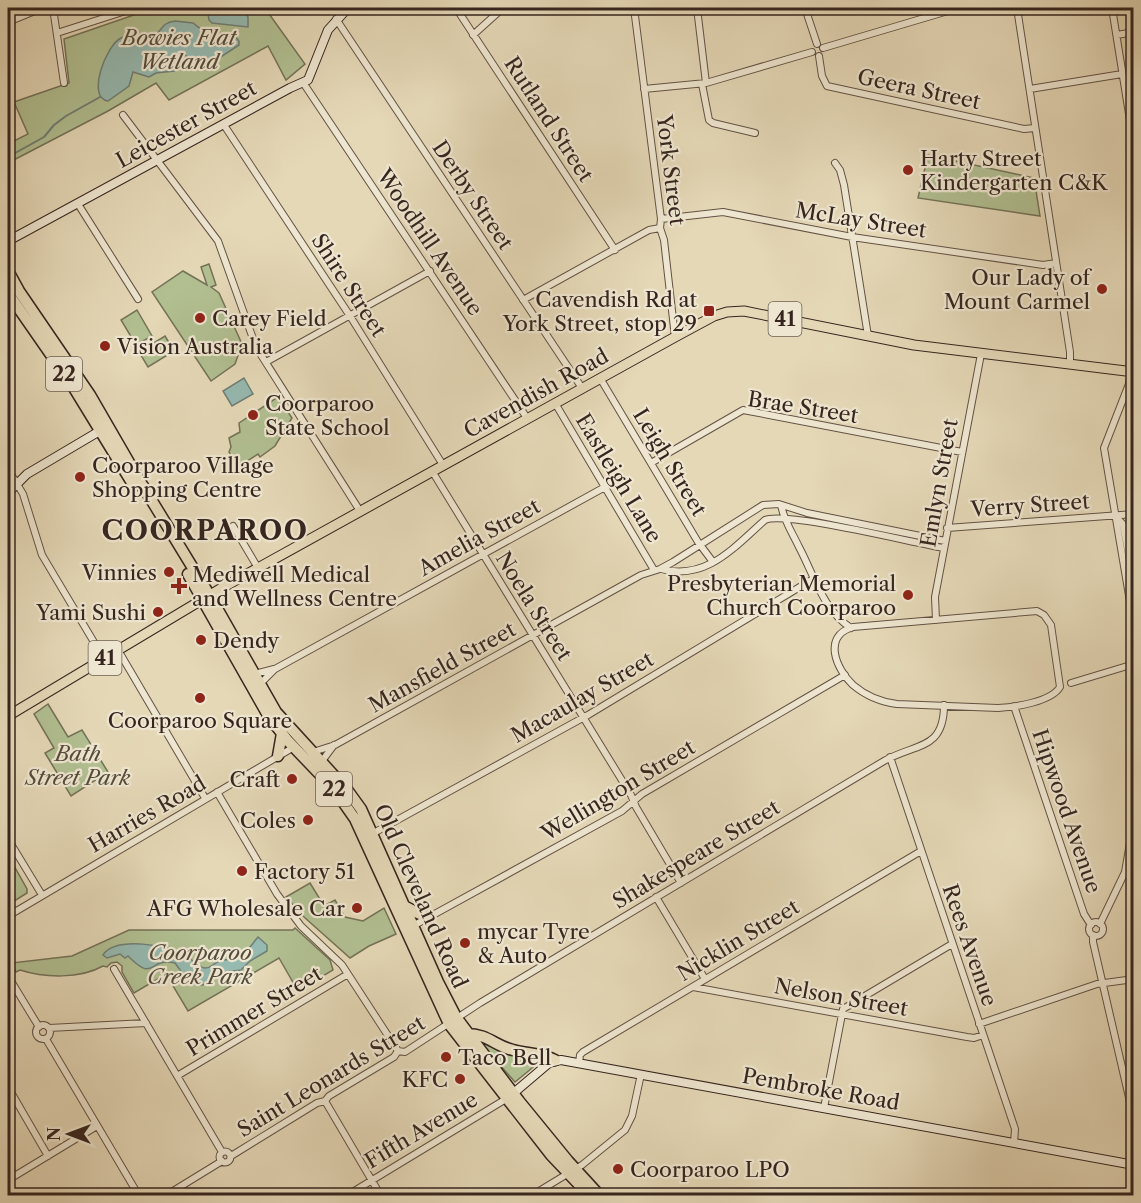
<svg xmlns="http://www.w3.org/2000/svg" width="1141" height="1203" font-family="'Libre Caslon Text',serif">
  <rect width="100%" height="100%" fill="#e5d8b7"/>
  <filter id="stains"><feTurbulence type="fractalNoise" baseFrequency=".00333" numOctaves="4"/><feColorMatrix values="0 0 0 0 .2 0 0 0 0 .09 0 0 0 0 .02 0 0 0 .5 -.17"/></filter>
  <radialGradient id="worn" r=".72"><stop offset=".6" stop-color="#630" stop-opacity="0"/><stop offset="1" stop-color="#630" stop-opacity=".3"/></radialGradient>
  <path fill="#b1bf91" stroke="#747258" stroke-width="1.5" d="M154 8H270L267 11 305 64 286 80 268 46 169 100 156 83 108 111 8 163V144L28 134 14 102 69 83 64 39Z
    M928 155 1034 178 1040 216 918 198Z
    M209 264 216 285 211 287 219 293 242 344 235 364 211 381 152 292 183 271 207 285 201 267Z
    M137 310 152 336 136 345 121 320Z
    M165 336 174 351 148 367 139 352Z
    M278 397 292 418 275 446 260 457 258 454 238 467 229 452 231 447 229 438 240 432 239 423Z
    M48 704 68 737 82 730 108 772 71 796 45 753 54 748 34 714Z
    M8 855 27 889V893L8 905Z
    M310 883 324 906 335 900 345 917 363 921 384 908 396 934 369 946 350 958 304 917 286 897Z
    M295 928 330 960 333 970 298 991 279 958 188 1011 166 974 134 993 122 972V966L117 962 111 963 107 967 103 966C80 979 45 978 20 970L16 972 11 963 72 956 129 930H293Z
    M478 1037 487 1041 506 1054 543 1059 515 1082 481 1044Z"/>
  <path fill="#96b9b0" stroke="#707e76" stroke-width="1.5" d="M207 8H242L248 17V27L212 23 209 20Z
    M175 21 193 23 210 36 233 34 239 41V45L210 64H195L184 54 180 68 174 71 156 73 149 77 133 72 129 86 108 101C86 98 106 45 121 38 131 33 144 42 153 37 163 31 160 23 175 21Z
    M244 378 253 394 232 406 223 391Z
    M258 937 267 945V951L250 961 241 970 225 972 203 985H197L188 981 175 963C147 957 156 984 128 956L125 958 120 954 107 958 103 955C115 936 169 945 186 955 192 959 197 967 205 968 211 968 212 965 217 962 223 959 229 960 235 959 245 956 252 944 258 937Z"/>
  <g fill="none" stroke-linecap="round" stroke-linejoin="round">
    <path stroke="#707e76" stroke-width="2" d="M8 157 44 137 54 125 66 116 100 97"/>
    <defs>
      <path id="street" d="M53 8 64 83
        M456 8 615 250
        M634 8 661 219 660 228 664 240 675 337
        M697 8 706 83
        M805 8 817 44
        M1017 8 1070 352V365
        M1112 8 1134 145
        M336 19 582 388
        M8 22 42 8
        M57 33 135 8
        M473 35 503 8
        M1117 35 1134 32
        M823 48 958 8
        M819 56 822 76 827 86 1024 129 1035 128
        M304 84 527 418
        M702 84 709 120 713 123 755 133
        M644 89 706 83 812 52
        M1030 89 1122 74
        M123 115 218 241 256 347 360 511
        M224 125 350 316 443 465
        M835 163 840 170 844 185 868 336
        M78 204 138 299
        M661 219 723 212 852 237 1043 265 1056 263
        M523 300 649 230 660 228
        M266 362 430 271
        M1131 372 1129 384 1104 448 1134 625
        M600 378 698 542 713 562
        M555 403 654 570
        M651 463 743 410 962 452
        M8 469 23 494 42 555 104 659
        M432 471 631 795 636 807 681 883
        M781 505C784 521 792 532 799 547 814 575 823 610 851 628
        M1115 516 1123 524 1134 585
        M233 526 258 568
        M947 528 1134 514
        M661 569C707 581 734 547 765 520 786 511 913 543 944 548
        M1037 611 1044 615 1051 625 1060 687C1051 702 1015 707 998 708L897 704C881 702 866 696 853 685 836 669 822 636 853 627Z
        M936 620 935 597 981 354
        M118 650 205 798
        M254 674 274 669
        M1071 683 1134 664
        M260 684 275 669 605 487
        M1014 706 1084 914 1091 925
        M313 752 335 745 641 575 660 569 673 562 763 505 779 504 807 513 945 541
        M890 757 1015 1129 1014 1143
        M322 761 334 745
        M217 792 277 894 301 926 342 965 398 1051
        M370 835 588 715 813 579
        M8 839 42 895
        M656 897 705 979
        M8 916 294 747
        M1089 929a7 7 0 1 1 14 0a7 7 0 1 1-14 0Z
        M1100 924 1125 872 1134 820
        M411 927 622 811 642 794 845 675
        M1093 935V942L1134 1119
        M114 969 222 1152
        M8 976 39 1027
        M693 987 967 1037 974 1038 983 1035
        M979 1024 1097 984 1134 979
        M36 1032a7 7 0 1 1 14 0a7 7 0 1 1-14 0Z
        M49 1028 146 1023
        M46 1039 139 1196
        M579 1063 580 1055 583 1052 921 851
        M177 1076 348 974
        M8 1087 48 1156
        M325 1101 381 1196
        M824 1108 843 1009 952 944
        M219.5 1157a5.5 5.5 0 1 1 11 0a5.5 5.5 0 1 1-11 0Z
        M231 1156 317 1103 325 1101 329 1096 394 1057 398 1051 405 1052 480 1003 884 761C915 743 944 751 944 705
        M8 1180 97 1126
        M165 1196 222 1161
        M346 1196 506 1099
        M531 1196 582 1165 625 1130 632 1116 641 1074"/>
      <path id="secondary" d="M8 241 290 88 308 80 328 30 348 8
        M8 493 27 474 103 429
        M509 1097 549 1063 561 1060 1134 1165"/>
      <path id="primary" d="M8 716 220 589 675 337 714 316 727 312 744 311 914 345 1134 372"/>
      <path id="highway" d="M8 271 19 291 90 395 138 478 210 596 276 712 348 791 361 809 438 982 456 1017 519 1101 568 1161 600 1196
        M8 293 74 388 134 486
        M188 574 269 717 288 741 334 789 355 819 449 1024 551 1155 590 1196
        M278 756 282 733
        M406 907 428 918
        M467 1034C488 1034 495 1046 513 1050 527 1054 543 1053 555 1060"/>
    </defs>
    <use href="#street" stroke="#625245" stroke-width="8"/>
    <use href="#secondary" stroke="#36251f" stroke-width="10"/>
    <use href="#primary" stroke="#36251f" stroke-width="11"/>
    <use href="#highway" stroke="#36251f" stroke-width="13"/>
    <use href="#street" stroke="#eee6d0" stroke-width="6"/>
    <use href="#secondary" stroke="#eee6d0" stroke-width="8"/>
    <use href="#primary" stroke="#e5d8b7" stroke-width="9"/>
    <use href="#highway" stroke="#e5d8b7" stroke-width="10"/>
  </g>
  <g fill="#8f2418" stroke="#eee6d0" stroke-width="2">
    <circle cx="908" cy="170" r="6"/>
    <circle cx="1102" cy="289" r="6"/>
    <rect x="703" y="305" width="12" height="12" rx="3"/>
    <circle cx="200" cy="318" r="6"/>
    <circle cx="105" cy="346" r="6"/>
    <circle cx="253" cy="415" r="6"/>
    <circle cx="80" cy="477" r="6"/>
    <circle cx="169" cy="572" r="6"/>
    <path d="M176 577h6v6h6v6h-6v6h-6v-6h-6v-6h6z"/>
    <circle cx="908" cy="595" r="6"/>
    <circle cx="158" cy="612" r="6"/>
    <circle cx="201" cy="640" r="6"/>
    <circle cx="200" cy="698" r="6"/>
    <circle cx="292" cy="779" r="6"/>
    <circle cx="308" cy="820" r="6"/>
    <circle cx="242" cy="871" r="6"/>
    <circle cx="357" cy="908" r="6"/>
    <circle cx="465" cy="943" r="6"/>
    <circle cx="446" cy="1057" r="6"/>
    <circle cx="460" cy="1079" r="6"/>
    <circle cx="618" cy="1169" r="6"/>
  </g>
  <g text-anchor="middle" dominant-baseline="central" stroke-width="4.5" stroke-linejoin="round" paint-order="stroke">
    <g fill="#eee6d0" stroke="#6d5f54" stroke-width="1.5">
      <rect x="768.5" y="302" width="33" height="34" rx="4.5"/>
      <rect x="46" y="357" width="36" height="34" rx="4.5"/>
      <rect x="88.5" y="641" width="33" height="34" rx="4.5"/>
      <rect x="316" y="772" width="36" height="34" rx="4.5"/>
    </g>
    <g font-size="20" font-weight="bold" fill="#36251f">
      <text x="785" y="319">41</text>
      <text x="64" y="374">22</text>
      <text x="105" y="658">41</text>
      <text x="334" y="789">22</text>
    </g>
    <g font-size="21" font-style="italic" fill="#554c3c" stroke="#eee6d0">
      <text x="179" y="37">Bowies Flat<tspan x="179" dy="24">Wetland</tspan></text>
      <text x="78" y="753">Bath<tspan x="78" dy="24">Street Park</tspan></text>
      <text x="200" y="952">Coorparoo<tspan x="200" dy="24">Creek Park</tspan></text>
    </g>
    <g font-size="21" fill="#36251f" stroke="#eee6d0">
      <text transform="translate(919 89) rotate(12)">Geera Street</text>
      <text transform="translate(549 119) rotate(57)">Rutland Street</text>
      <text transform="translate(186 124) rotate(-29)">Leicester Street</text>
      <text transform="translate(671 170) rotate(83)">York Street</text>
      <text transform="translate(473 195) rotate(56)">Derby Street</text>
      <text transform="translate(861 220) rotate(9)">McLay Street</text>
      <text transform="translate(430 242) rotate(56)">Woodhill Avenue</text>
      <text transform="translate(349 285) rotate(57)">Shire Street</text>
      <text transform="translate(536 393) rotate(-29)">Cavendish Road</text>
      <text transform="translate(803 407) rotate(9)">Brae Street</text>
      <text transform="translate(670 462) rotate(59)">Leigh Street</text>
      <text transform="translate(619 478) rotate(59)">Eastleigh Lane</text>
      <text transform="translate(939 483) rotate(-80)">Emlyn Street</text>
      <text transform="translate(1030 505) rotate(-4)">Verry Street</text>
      <text transform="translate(479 537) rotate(-29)">Amelia Street</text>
      <text transform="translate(534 606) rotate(58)">Noela Street</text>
      <text transform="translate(442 667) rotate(-29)">Mansfield Street</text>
      <text transform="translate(582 697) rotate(-30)">Macaulay Street</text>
      <text transform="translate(618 790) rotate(-31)">Wellington Street</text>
      <text transform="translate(1067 811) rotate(71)">Hipwood Avenue</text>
      <text transform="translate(147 814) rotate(-30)">Harries Road</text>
      <text transform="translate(696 854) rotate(-31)">Shakespeare Street</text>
      <text transform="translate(421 896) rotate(66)">Old Cleveland Road</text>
      <text transform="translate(738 940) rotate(-31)">Nicklin Street</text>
      <text transform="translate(970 945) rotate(71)">Rees Avenue</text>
      <text transform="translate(841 997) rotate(10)">Nelson Street</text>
      <text transform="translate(254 1011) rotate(-31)">Primmer Street</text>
      <text transform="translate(331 1076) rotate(-31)">Saint Leonards Street</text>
      <text transform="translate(821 1089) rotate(10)">Pembroke Road</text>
      <text transform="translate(421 1130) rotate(-31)">Fifth Avenue</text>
    </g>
    <g font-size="21" fill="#36251f" stroke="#eee6d0" text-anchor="start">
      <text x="920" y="158">Harty Street<tspan x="920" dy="24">Kindergarten C&amp;K</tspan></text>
      <text x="1090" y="277" text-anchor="end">Our Lady of<tspan x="1090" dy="24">Mount Carmel</tspan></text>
      <text x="697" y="299" text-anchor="end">Cavendish Rd at<tspan x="697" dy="24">York Street, stop 29</tspan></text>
      <text x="212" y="318">Carey Field</text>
      <text x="117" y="346">Vision Australia</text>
      <text x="265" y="403">Coorparoo<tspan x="265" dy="24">State School</tspan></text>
      <text x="92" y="465">Coorparoo Village<tspan x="92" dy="24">Shopping Centre</tspan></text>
      <text x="157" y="572" text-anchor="end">Vinnies</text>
      <text x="192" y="574">Mediwell Medical<tspan x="192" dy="24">and Wellness Centre</tspan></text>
      <text x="896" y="583" text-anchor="end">Presbyterian Memorial<tspan x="896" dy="24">Church Coorparoo</tspan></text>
      <text x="146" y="612" text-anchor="end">Yami Sushi</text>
      <text x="213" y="640">Dendy</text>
      <text x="200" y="720" text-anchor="middle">Coorparoo Square</text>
      <text x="280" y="779" text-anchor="end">Craft</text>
      <text x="296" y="820" text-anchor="end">Coles</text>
      <text x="254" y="871">Factory 51</text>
      <text x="345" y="908" text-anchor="end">AFG Wholesale Car</text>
      <text x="477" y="931">mycar Tyre<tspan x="477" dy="24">&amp; Auto</tspan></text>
      <text x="458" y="1057">Taco Bell</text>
      <text x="448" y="1079" text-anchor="end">KFC</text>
      <text x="630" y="1169">Coorparoo LPO</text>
    </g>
    <g font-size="27" font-weight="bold" letter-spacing="1.5" fill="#36251f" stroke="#eee6d0">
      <text x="205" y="530">COORPAROO</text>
    </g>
  </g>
  <rect width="1141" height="1203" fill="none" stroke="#e5d8b7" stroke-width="30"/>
  <rect x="9" y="9" width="1123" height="1185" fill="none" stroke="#36251f" stroke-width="3"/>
  <rect x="15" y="15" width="1111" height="1173" fill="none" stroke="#36251f" stroke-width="1.5"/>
  <g transform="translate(69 1134) rotate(270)" stroke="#eee6d0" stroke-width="4.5" paint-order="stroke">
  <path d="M0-4.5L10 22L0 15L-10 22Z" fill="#36251f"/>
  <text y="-9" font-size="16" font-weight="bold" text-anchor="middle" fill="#36251f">N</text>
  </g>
  <rect width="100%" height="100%" filter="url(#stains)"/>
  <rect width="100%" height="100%" fill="url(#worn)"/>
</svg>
